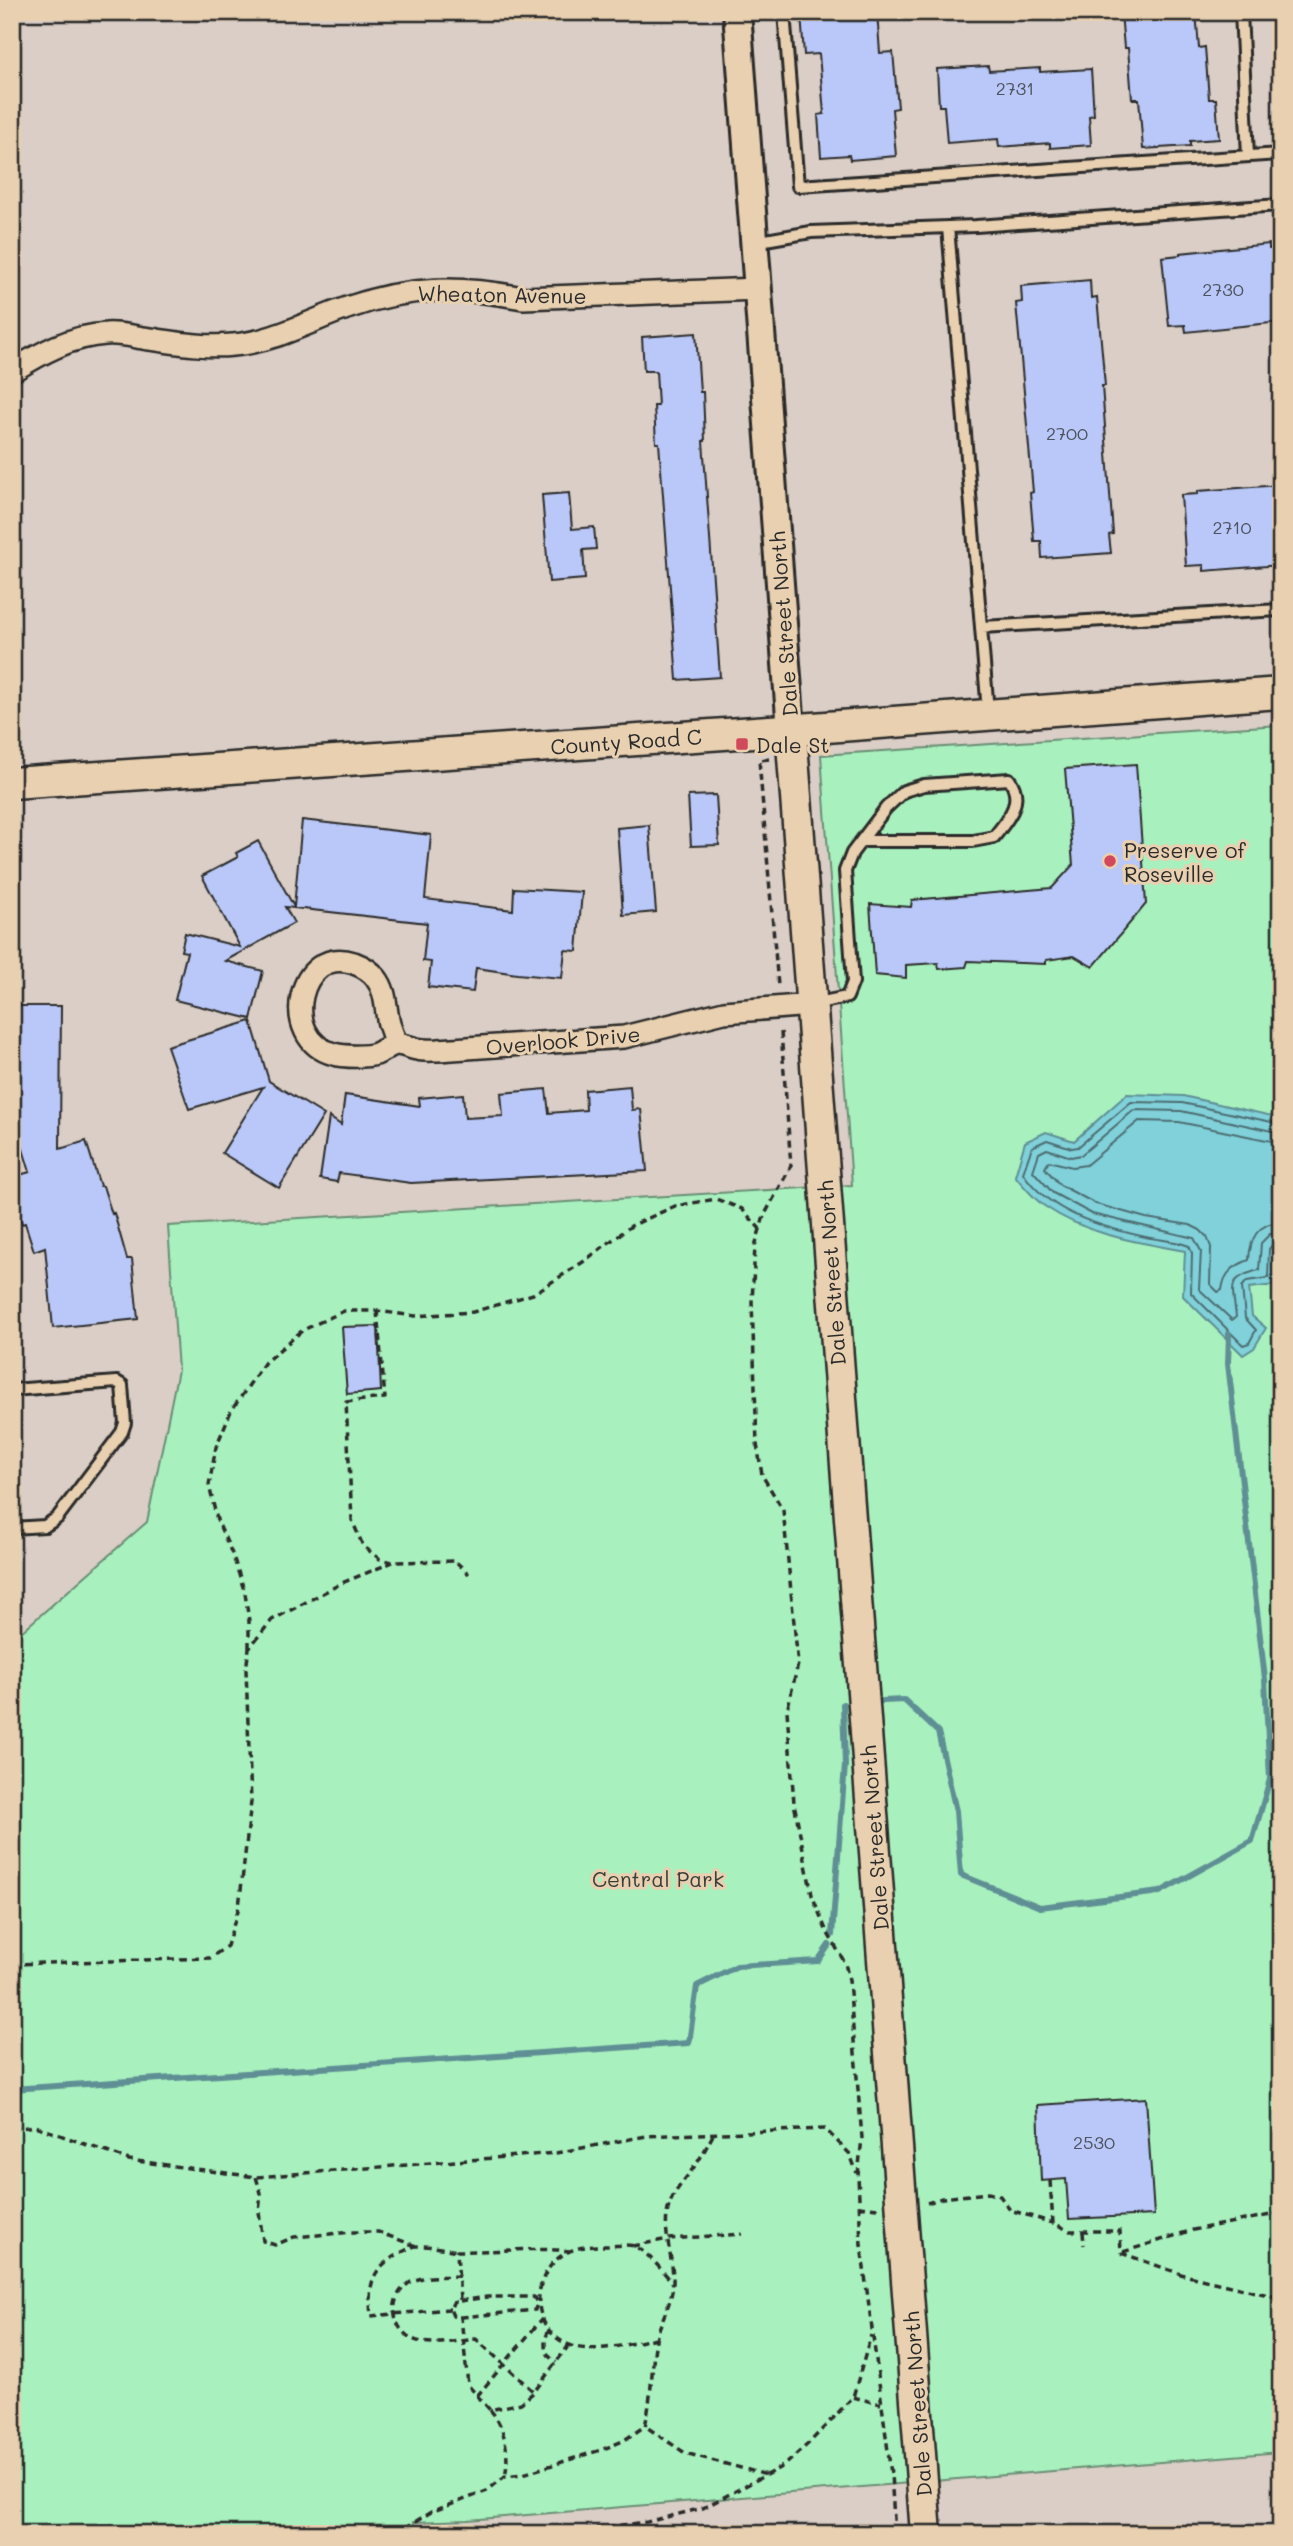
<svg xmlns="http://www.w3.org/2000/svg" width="1293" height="2546" font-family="Mali,sans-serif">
  <rect width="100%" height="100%" fill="#dacec6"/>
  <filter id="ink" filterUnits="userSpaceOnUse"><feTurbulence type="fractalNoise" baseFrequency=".0143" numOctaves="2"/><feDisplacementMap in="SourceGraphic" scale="14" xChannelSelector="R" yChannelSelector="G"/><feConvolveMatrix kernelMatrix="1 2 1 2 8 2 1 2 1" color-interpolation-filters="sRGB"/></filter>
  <g filter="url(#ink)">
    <path fill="#a8f1be" stroke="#6a8e74" stroke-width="2" d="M1281 725V2452L468 2520 414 2522V2534H12V1640L147 1522 178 1370 168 1226 852 1185 821 755Z"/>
    <path fill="#80d1da" stroke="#5e8f94" stroke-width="2" d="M1127 1094 1183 1096 1281 1118V1246L1275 1250 1276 1285 1249 1288 1252 1316 1266 1328 1254 1348 1243 1355 1183 1296 1185 1251C1137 1242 1087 1235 1046 1207 1034 1200 1024 1186 1015 1176L1025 1142 1046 1132 1074 1141Z"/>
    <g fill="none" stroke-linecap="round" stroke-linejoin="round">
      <path stroke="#4d6d71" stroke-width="2" d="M1281 1124 1182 1103 1131 1102 1078 1147 1072 1148 1047 1140 1032 1147 1023 1173C1049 1212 1098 1226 1141 1236 1157 1240 1175 1240 1189 1246L1192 1253 1191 1293 1243 1345 1249 1343 1256 1330 1245 1318 1242 1287 1247 1281 1268 1278 1269 1249 1275 1242 1281 1241
        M1281 1133 1181 1111 1134 1110 1081 1155 1071 1157 1047 1149 1039 1153 1033 1171 1053 1193 1092 1214 1194 1238 1201 1251 1199 1289 1232 1320 1236 1317C1233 1287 1225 1279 1259 1270L1261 1243 1270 1234 1281 1232
        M1281 1143 1179 1122 1139 1121 1086 1165 1072 1167 1049 1161 1045 1168 1060 1185 1096 1204 1146 1218 1190 1225 1200 1230 1207 1237 1211 1247 1210 1284 1218 1292 1222 1290C1224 1273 1233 1266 1249 1260 1250 1239 1257 1223 1281 1222"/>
      <path stroke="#5e8f94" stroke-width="6" d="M883 1701 904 1700 938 1732 956 1811 961 1875 1040 1907 1160 1892 1252 1841 1270 1779 1265 1679 1228 1364 1229 1334
        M832 1935 845 1765 843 1704
        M12 2089 689 2043 697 1986 737 1966 818 1961 829 1945"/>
    </g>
    <path fill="#b9c8f8" stroke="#2b2b2b" stroke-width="2" d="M818 12H877L880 53 893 52 898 108 892 109 896 156 850 160 849 155 821 157 818 115 824 114 819 54 804 55 801 14Z
      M1121 12H1196L1199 48 1205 47 1209 99H1216L1219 139 1190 141V146L1143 149 1139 99H1132L1128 48H1124Z
      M988 66 989 71 1040 68V72L1091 69 1094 115 1089 116 1091 145 1050 148V143L999 147 998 139 947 143 944 106H939L937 69Z
      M1269 244V249L1281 248V322L1186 332 1185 325 1169 326 1162 257 1180 255V253Z
      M1090 280 1091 298 1097 297 1105 386H1102L1113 534 1109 535 1111 553 1042 558 1041 541H1034L1030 493 1033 492 1016 303 1022 302 1021 286Z
      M696 333 700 392H703L705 441H703L720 677 677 680 659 443H656L654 406H658L656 371H644L642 337Z
      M1281 485V565L1204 571V565L1186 566 1181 495 1198 494V491Z
      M569 493 572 529 594 527 596 549 583 550 585 579 549 582 542 495Z
      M1136 764 1146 904 1093 967 1074 956 1046 960V964L968 961 966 967 939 969 938 963 906 965V978L875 975 870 904 911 907 912 900 1052 888 1073 865 1065 769Z
      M716 795 719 845 691 846 688 796Z
      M302 820 431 835 425 899 513 910 514 888 582 892 577 951 565 950 562 978 517 974 476 968 473 992 428 987 431 962 423 961 427 923 285 907 294 923 225 961 263 971 251 1019 175 1000 187 952 181 951 185 933 240 947 202 876 238 857 236 853 258 841 294 907Z
      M649 825 656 912 623 915 617 828Z
      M12 1006H61L60 1149 86 1141 100 1186H103L112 1214 114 1213 127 1259H132L138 1319 53 1328 45 1247 34 1251 25 1223 22 1224 12 1193V1177L30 1172 19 1136H12Z
      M251 1021 269 1081 324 1115 279 1188 222 1153 263 1087 189 1109 167 1046Z
      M630 1086 632 1110 641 1109 647 1171 411 1183 339 1173 337 1182 320 1179 329 1117 341 1125 345 1095 420 1106 419 1098 463 1094 465 1118 503 1116 501 1093 546 1089 549 1113 586 1110 585 1090Z
      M378 1326 381 1391 347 1394 342 1327Z
      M1146 2098 1154 2215 1069 2219 1066 2179 1041 2181 1038 2105Z"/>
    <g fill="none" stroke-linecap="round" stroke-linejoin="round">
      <defs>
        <path id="service" d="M784 12 798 186 1281 154
          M1241 12 1248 156
          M948 227 988 712
          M754 242 811 232 976 226 1281 205
          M982 627 1281 610
          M813 1004 847 997 853 982 845 871 852 853 886 808 904 791 924 785 1009 779C1025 801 1008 819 994 837L973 841H861
          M12 1390 117 1382 122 1385 125 1423 122 1432 57 1518 45 1526 12 1528"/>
        <path id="minor" d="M12 371C41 353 71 336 106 334 118 333 131 336 143 338 173 342 203 348 233 345 274 342 311 320 350 307 410 286 461 286 523 298L758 289
          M397 1044C394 1038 391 1031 389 1024 385 1008 387 992 376 978 371 971 362 966 354 963 298 944 278 1040 334 1054 344 1057 367 1057 376 1054 383 1051 390 1045 396 1044 402 1044 411 1048 417 1049 424 1051 431 1050 438 1050L624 1037 724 1012 811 1005"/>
        <path id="tertiary" d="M737 12 791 730"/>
        <path id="secondary" d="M791 730 926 2534
          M12 783 813 728 1281 693"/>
      </defs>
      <use href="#service" stroke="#2b2b2b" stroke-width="16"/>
      <use href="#minor" stroke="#2b2b2b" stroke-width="26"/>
      <use href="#tertiary" stroke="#2b2b2b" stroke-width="32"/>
      <use href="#secondary" stroke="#2b2b2b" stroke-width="35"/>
      <path stroke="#2b2b2b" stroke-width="3.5" stroke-dasharray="7 5" stroke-linecap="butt" d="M769 759 759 760 778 986
        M781 1032 791 1166 764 1216 755 1246 752 1302 757 1444 762 1475 783 1510 786 1540 798 1664 787 1711 794 1803 812 1895 826 1930 845 1963 849 1980 862 2138 858 2175 861 2245 891 2474 895 2534
        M377 1311 385 1398 346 1402 352 1520 363 1546 380 1559 393 1562 455 1561 469 1574
        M249 1648V1621L245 1593 233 1556 217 1520 209 1485 216 1447 231 1411 265 1362 303 1330 344 1311H377L415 1316 473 1312 533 1294 583 1262 631 1226 675 1206 716 1199 742 1209 760 1229
        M12 1964 210 1958 227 1946 239 1907 251 1802 246 1670 249 1648 272 1620 342 1583 393 1562
        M12 2129 35 2126 129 2160 256 2177 556 2153 646 2136 825 2129 850 2154 857 2173
        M713 2135C708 2144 703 2154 697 2163 688 2176 676 2188 670 2203 660 2229 674 2257 673 2283 672 2304 660 2320 656 2340 651 2368 652 2397 645 2426L685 2453 767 2475
        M256 2177 261 2193 259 2212 263 2241 275 2245 294 2237 353 2232H378L416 2246
        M1050 2181 1053 2223 1070 2231H1120L1121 2253
        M927 2203 942 2198 988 2193 1000 2196 1010 2210 1053 2223
        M859 2206 878 2208
        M1083 2232 1084 2245
        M633 2246 668 2239 742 2234
        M1123 2252 1193 2230 1281 2213
        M1121 2253 1184 2275 1281 2298
        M459 2276C444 2277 424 2275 411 2282 384 2297 392 2337 422 2342 438 2345 459 2341 476 2339L534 2392
        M460 2301 487 2297H534L537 2303 535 2310 462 2317
        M450 2309 371 2316C368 2284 371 2268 402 2252 407 2250 412 2246 417 2246 430 2245 444 2249 457 2251
        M549 2330C542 2344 544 2353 556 2363
        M656 2338C633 2343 594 2354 572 2346 527 2331 529 2269 570 2251 581 2246 596 2246 607 2246 615 2246 627 2244 634 2246 649 2253 662 2271 673 2283
        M569 2345 534 2392 521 2403 490 2410 468 2385 461 2317 453 2316 450 2309 453 2303 460 2301 457 2251C495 2252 533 2247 570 2251
        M477 2396 542 2319
        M853 2397 881 2404
        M490 2410C505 2425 510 2456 505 2476
        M395 2534 431 2512 487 2491 505 2476 523 2474 601 2450 623 2441 645 2426
        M548 2534 647 2522 703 2508 785 2465 810 2442 853 2397 871 2335"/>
      <use href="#service" stroke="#e8d0b0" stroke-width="10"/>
      <use href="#minor" stroke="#e8d0b0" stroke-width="21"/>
      <use href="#tertiary" stroke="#e8d0b0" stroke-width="26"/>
      <use href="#secondary" stroke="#e8d0b0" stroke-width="30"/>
    </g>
  </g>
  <g fill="#d1495b" stroke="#e8d0b0" stroke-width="2.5">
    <rect x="735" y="737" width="14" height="14" rx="3.5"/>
    <circle cx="1110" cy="861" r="7"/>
  </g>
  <g text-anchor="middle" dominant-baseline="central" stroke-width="6" stroke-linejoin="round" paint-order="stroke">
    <g font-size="18" fill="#4e525e">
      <text x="1015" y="88">2731</text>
      <text x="1223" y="289">2730</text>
      <text x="1067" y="433">2700</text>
      <text x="1232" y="527">2710</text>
      <text x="1094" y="2142">2530</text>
    </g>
    <g font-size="21" fill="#2b2b2b" stroke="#e8d0b0">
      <text transform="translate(502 294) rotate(1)">Wheaton Avenue</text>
      <text transform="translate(783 624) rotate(-94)">Dale Street North</text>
      <text transform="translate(626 741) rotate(-4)">County Road C</text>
      <text transform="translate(563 1040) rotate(-5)">Overlook Drive</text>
      <text transform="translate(831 1273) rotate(-94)">Dale Street North</text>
      <text transform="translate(874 1838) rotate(-94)">Dale Street North</text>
      <text transform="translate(917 2404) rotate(-94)">Dale Street North</text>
    </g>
    <g font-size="21" fill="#2b2b2b" stroke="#e8d0b0" text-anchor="start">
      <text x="756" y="744">Dale St</text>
      <text x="1124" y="849">Preserve of<tspan x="1124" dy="24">Roseville</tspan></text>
    </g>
    <g font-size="21" fill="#383f3a" stroke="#e8d0b0">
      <text x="658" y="1878">Central Park</text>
    </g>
  </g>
  <rect width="1293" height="2546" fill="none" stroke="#e8d0b0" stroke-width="42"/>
  <rect x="21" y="21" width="1251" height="2504" fill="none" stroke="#2b2b2b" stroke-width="2.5" filter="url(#ink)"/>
</svg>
